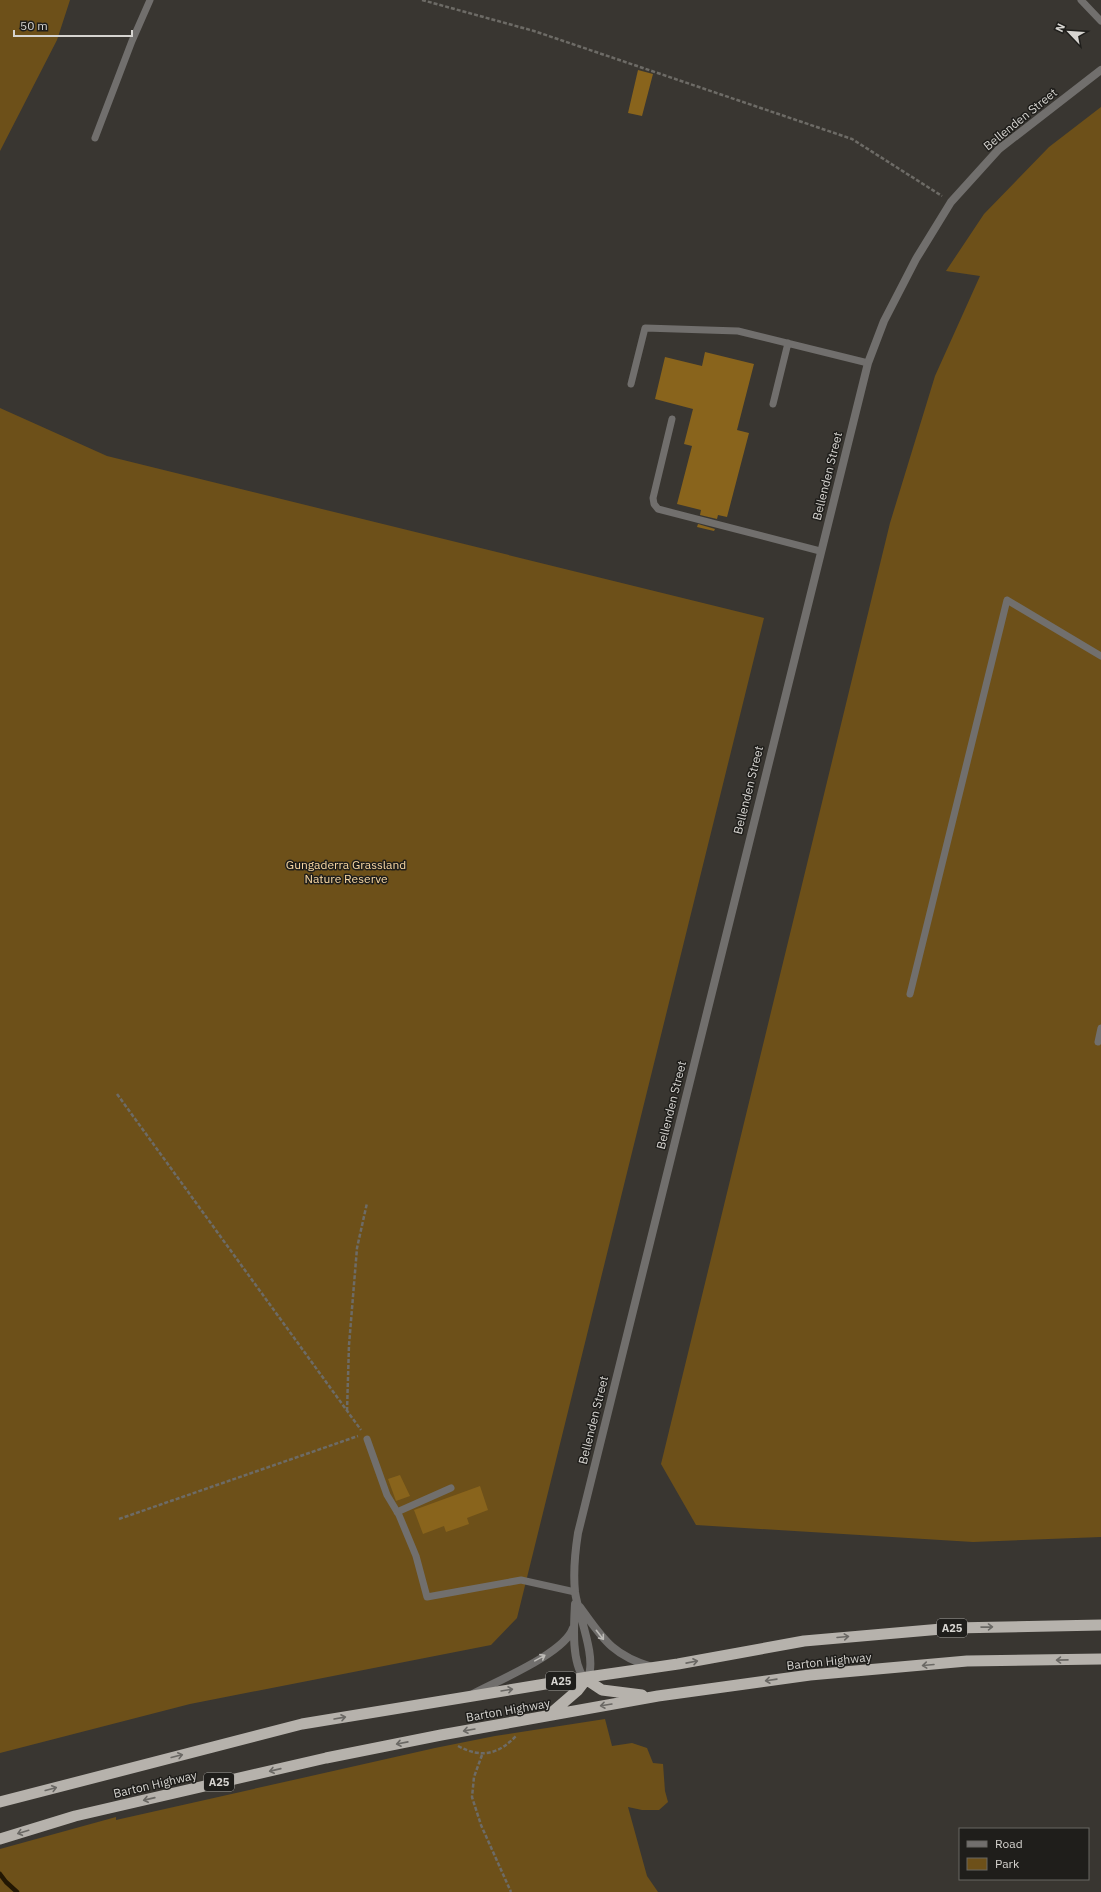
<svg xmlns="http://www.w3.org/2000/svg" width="1101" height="1892" font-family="'IBM Plex Sans',sans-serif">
  <rect width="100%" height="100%" fill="#393631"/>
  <path fill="#6d5019" d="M0 0H70L57 40 0 151Z
    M1101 107V1537L973 1542 696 1525 661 1464 890 523 935 376 980 276 946 271 984 214 1049 147Z
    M0 408 107 456 764 618 517 1618 491 1645 190 1704 0 1753Z
    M605 1719 612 1746 632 1743 647 1748 653 1763 663 1764 665 1791 668 1802 659 1810H642L628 1807 647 1876 658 1892H0V1849L116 1817V1820L435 1748 495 1736Z"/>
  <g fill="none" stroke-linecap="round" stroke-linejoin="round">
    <path stroke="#231703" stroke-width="4.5" d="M0 1874 6 1882 17 1892"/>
  </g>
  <path fill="#89641c" d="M638 70 653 74 642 116 628 113Z
    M705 352 754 364 737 430 749 433 727 517 718 515 717 519 700 515 701 510 677 504 692 446 684 444 693 409 655 399 665 357 702 366Z
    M698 524 715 529 714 531 697 527Z
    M400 1475 410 1496 396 1501 388 1479Z
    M480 1486 488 1510 467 1518 469 1524 446 1532 444 1526 423 1534 414 1510Z"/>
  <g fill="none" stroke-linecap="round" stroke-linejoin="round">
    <path stroke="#6d6b66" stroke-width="2.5" stroke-dasharray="4 2" stroke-linecap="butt" d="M422 0 534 31 852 139 942 196
      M117 1094 361 1430
      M347 1411 349 1345 357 1248 367 1203
      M119 1519 358 1436
      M458 1746C482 1759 499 1754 517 1735
      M482 1755 474 1777 472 1797 481 1825 511 1892"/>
    <path stroke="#716f6d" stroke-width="7" d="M1081 0 1101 21
      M95 138 132 41 150 0
      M631 384 645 328 738 331 868 363
      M773 404 788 343
      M672 419 653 498 654 504 658 509 820 551
      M910 994 1007 600 1101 656
      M1098 1042 1101 1028
      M367 1439 387 1495 399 1515 416 1556 427 1597 521 1580 575 1592
      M397 1512 451 1488"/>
    <path stroke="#716f6d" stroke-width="8" d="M575 1604C574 1624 571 1661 584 1678
      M580 1607C603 1639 612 1655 652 1667
      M588 1677C597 1658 578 1614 575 1592 573 1572 575 1552 578 1533L868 363 884 321 916 259 951 202 999 149 1101 70
      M473 1694C497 1681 565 1653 573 1628"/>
    <path stroke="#b6b2ac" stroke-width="11" d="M584 1678 602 1690 642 1695
      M549 1715 578 1690 588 1677
      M0 1802 302 1724 588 1677 678 1664 804 1641 953 1628 1101 1625
      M0 1839 75 1816 326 1758 441 1735 658 1696 810 1675 967 1661 1101 1659"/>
  </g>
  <defs><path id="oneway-shaft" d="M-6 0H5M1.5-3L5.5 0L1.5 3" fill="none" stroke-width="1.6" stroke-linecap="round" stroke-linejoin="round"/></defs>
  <g stroke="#6a6864">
    <use href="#oneway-shaft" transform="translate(987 1627) rotate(-1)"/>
    <use href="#oneway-shaft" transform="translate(843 1637) rotate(-5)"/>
    <use href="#oneway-shaft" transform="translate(1062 1660) rotate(179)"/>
    <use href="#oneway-shaft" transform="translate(692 1662) rotate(-11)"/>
    <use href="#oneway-shaft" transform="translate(928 1665) rotate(175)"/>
    <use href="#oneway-shaft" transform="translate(771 1680) rotate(172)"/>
    <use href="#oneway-shaft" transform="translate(507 1690) rotate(-9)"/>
    <use href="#oneway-shaft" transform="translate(606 1705) rotate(171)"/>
    <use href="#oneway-shaft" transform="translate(340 1718) rotate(-10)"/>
    <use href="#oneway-shaft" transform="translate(469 1730) rotate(170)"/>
    <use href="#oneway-shaft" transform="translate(402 1743) rotate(169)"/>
    <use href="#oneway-shaft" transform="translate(177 1756) rotate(-14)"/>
    <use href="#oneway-shaft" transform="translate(275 1770) rotate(167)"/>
    <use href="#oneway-shaft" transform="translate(51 1789) rotate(-15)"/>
    <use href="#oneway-shaft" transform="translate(149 1799) rotate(167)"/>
    <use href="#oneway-shaft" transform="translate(23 1832) rotate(163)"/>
  </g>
  <g stroke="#bdbbb7">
    <use href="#oneway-shaft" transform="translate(600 1635) rotate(52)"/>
    <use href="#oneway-shaft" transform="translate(540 1658) rotate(-29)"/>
  </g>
  <g text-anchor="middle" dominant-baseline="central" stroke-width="3" stroke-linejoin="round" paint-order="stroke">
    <g fill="#1f1e1b" stroke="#9f9d9a" stroke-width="1">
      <rect x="937" y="1619" width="30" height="18" rx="3"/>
      <rect x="546" y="1672" width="30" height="18" rx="3"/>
      <rect x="204" y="1773" width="30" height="18" rx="3"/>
    </g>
    <g font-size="11" font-weight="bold" fill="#d6d4d0">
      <text x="952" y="1628">A25</text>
      <text x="561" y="1681">A25</text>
      <text x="219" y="1782">A25</text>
    </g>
    <g font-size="12" fill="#d6d4d0" stroke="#1f1e1b">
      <text transform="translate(1020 119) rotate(-39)">Bellenden Street</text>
      <text transform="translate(827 476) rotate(-76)">Bellenden Street</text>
      <text transform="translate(748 790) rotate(-76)">Bellenden Street</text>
      <text transform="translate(671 1105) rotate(-76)">Bellenden Street</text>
      <text transform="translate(593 1420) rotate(-76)">Bellenden Street</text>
      <text transform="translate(829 1661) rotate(-6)">Barton Highway</text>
      <text transform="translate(508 1710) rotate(-10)">Barton Highway</text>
      <text transform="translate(155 1784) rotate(-13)">Barton Highway</text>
    </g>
    <g font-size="12" fill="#fad9a5" stroke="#1f1e1b">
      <text x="346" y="864">Gungaderra Grassland<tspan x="346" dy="14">Nature Reserve</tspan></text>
    </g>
  </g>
  <rect x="959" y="1828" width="130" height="52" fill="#1f1e1b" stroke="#686763"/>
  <rect x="967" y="1841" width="20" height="6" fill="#716f6d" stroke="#686763"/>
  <text x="995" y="1848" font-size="12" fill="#d6d4d0">Road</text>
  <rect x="967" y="1858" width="20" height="12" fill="#6d5019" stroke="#686763"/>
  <text x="995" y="1868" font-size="12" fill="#d6d4d0">Park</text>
  <g transform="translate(1069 32) rotate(295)" stroke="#1f1e1b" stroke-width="3" paint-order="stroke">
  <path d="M0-3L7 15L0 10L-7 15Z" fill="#d6d4d0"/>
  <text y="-6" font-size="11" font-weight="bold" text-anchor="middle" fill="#d6d4d0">N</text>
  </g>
  <path d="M14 30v6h118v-6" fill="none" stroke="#d6d4d0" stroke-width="2"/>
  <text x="20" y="30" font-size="12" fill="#d6d4d0" stroke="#1f1e1b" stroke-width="3" paint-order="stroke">50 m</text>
</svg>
